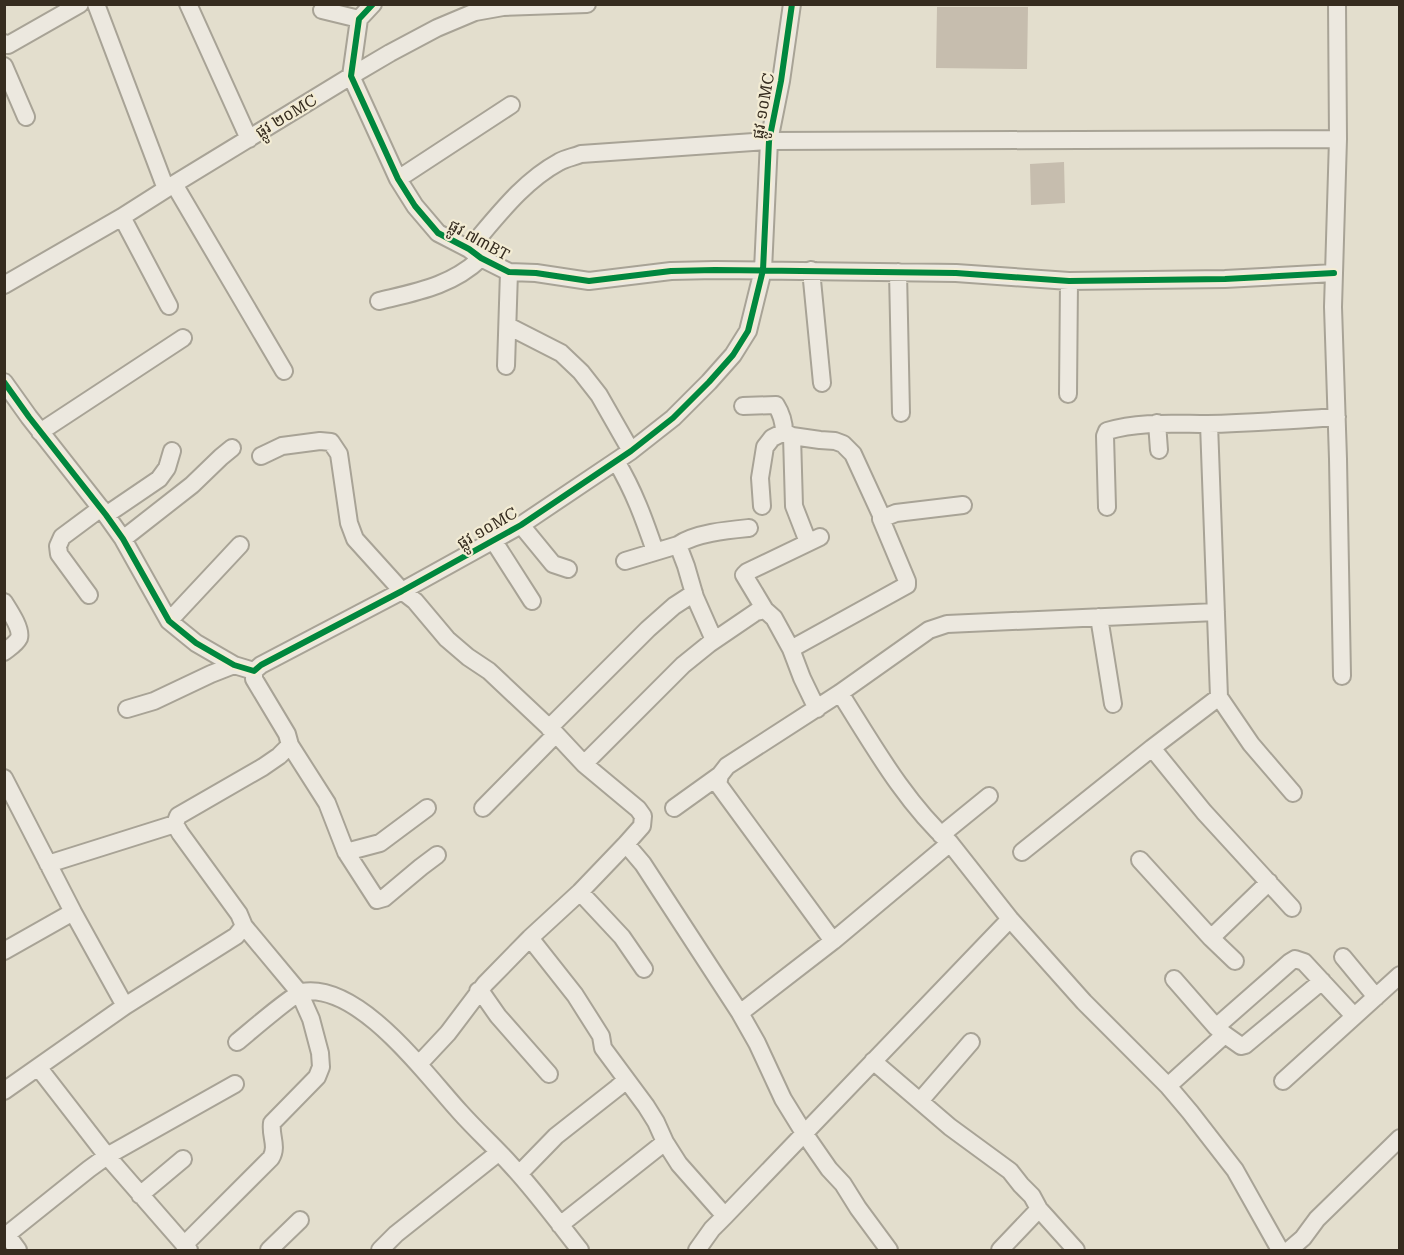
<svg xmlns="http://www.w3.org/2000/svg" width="1404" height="1255" font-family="'Roboto Serif','Noto Sans Khmer',serif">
  <rect width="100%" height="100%" fill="#e3decd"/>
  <path fill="#c6bdae" d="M937 7H1028L1027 69 936 68Z
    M1064 162 1065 203 1031 205 1030 164Z"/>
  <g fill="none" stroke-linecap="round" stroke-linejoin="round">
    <defs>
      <path id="minor" d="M96 4 166 189
        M188 4 249 139
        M373 4 359 19 351 76 398 179 415 206 438 233 469 249 481 258 509 272 536 273 589 281 671 271 715 270 956 273 1069 281 1225 279 1334 273
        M1337 4 1338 139 1333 307 1338 459 1342 676
        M322 10 359 19
        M4 43 8 45 80 4
        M4 66 26 117
        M398 179 511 105
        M174 184 284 371
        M122 217 169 306
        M469 249C496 218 522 182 559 162 566 158 574 157 581 154L769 141 1338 139
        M811 270 822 383
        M898 272 901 413
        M4 285 122 217 166 189 351 76 390 53 437 28 475 12 503 7 587 4
        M379 301C416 292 452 286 481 258
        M508 326 561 353 581 372 599 395 631 451
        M506 366 509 272
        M4 382 29 417 106 515 123 539 169 621 196 643 234 665 254 671 261 665 402 591 521 525 631 451 673 418 709 382 733 355 748 331 763 270 769 141 781 81 792 4
        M1068 394 1069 281
        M743 406 776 405C781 413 784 423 784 432
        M1157 423 1159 450
        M40 432 183 338
        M784 432 792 436 820 440 835 441 843 444 853 454 881 515V519L907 581V585L791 649
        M792 436 794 506 808 542
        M261 456 282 446 320 441 331 442 339 454 349 523 355 539 402 591 415 601 447 639 468 657 489 671 556 734 584 764 638 809 643 816 642 826 626 844 580 892 530 938 485 984 448 1033 419 1064
        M616 461C634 491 644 519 655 551
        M762 506 760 478 765 447 772 438 784 432
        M1107 507 1105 436 1107 431C1140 421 1175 424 1208 424 1251 423 1294 420 1337 417
        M106 515 159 479 167 468 172 451
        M881 519 896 513 963 505
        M521 525 553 564 568 569
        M123 539 192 485 221 457 232 448
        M493 540 532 601
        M678 545 686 566 695 597 714 640
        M625 561 678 545C695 533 728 530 749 528
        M89 595 59 554 58 546 62 537 101 508
        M4 602C9 610 22 629 19 638 16 644 9 648 4 652
        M1099 617 1113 704
        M169 621 240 545
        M840 693C873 745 904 801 950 843L1010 919 1084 1002 1168 1086 1190 1112 1235 1170 1280 1250
        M1219 697 1251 744 1293 793
        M127 709 154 701 211 674 234 665
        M817 709 802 678 791 649 774 618 765 610 744 575 747 572 820 537
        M549 728 648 629 674 606 694 593
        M290 745 327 803 346 852 377 900 384 898 421 867 437 855
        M1152 748 1204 812 1292 908
        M584 764 683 665 709 644 756 612 765 610
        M4 778 73 912 125 1006
        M483 808 556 734
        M674 808 720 775
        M941 835 989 796
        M626 844 643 864 740 1013 757 1043 783 1099 804 1133 829 1169 843 1184 858 1208 889 1250
        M346 852 380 843 427 808
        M1022 852 1152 748 1219 697 1209 424
        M1140 860 1211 938 1235 961
        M48 864 175 824
        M580 892 622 937 644 969
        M530 938 575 995 601 1036 603 1048 646 1106 656 1122 665 1142 679 1164 725 1216
        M1211 938 1269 882
        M833 941 718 784 720 775 727 766 840 693 929 630 947 624 1216 612
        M4 951 73 912
        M1343 957 1376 997
        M478 991 484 996 498 1016 549 1074
        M740 1013 833 941 950 843
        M1216 1027 1290 962 1295 959 1304 962 1354 1016
        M1224 1034 1241 1046 1245 1045 1322 981
        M237 1042C247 1034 293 994 302 992 359 982 426 1075 460 1112 477 1131 495 1147 511 1165 536 1192 558 1222 580 1250
        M873 1061 950 1127 1010 1171 1021 1185 1032 1196 1039 1209 1076 1250
        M1283 1081 1400 975
        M1168 1086 1221 1038 1224 1034 1216 1027 1174 979
        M4 1091 125 1006 236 936 244 926 239 914 180 833 175 824 178 816 263 767 279 756 290 745 287 734 254 679V671
        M920 1101 971 1042
        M519 1174 556 1136 617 1088 626 1080
        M140 1195 183 1159
        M560 1225 665 1142
        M7 1235 18 1250
        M4 1237 89 1169 107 1156 38 1067
        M184 1245 271 1158C278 1146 270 1136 272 1123L317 1077 321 1067 320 1053 311 1019 299 992 244 926
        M189 1250 107 1156 235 1084
        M269 1250 300 1220
        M380 1250 396 1234 493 1157 497 1151
        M697 1250 712 1229 725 1216 1010 919
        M1000 1250 1039 1209
        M1289 1250 1303 1238 1317 1219 1400 1138"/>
    </defs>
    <use href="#minor" stroke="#a8a396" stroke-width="20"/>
    <use href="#minor" stroke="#ece8df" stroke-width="16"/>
    <defs>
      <path id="cycleway" d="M373 4 359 19 351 76 398 179 415 206 438 233 469 249 481 258 509 272 536 273 589 281 671 271 715 270 956 273 1069 281 1225 279 1334 273
        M4 382 29 417 106 515 123 539 169 621 196 643 234 665 254 671 261 665 402 591 521 525 631 451 673 418 709 382 733 355 748 331 763 270 769 141 781 81 792 4"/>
    </defs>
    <use href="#cycleway" stroke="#f3ecd4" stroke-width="10"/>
    <use href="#cycleway" stroke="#00873e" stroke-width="6"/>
  </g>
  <g text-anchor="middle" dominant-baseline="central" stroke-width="4.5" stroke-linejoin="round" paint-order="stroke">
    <g font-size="16" fill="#362c1f" stroke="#f3ecd4">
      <text transform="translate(763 106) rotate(-80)">ផ្លូវ ១០MC</text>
      <text transform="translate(286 116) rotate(-31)">ផ្លូវ ២០MC</text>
      <text transform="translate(479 240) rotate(29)">ផ្លូវ ៧៣BT</text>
      <text transform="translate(487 528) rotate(-30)">ផ្លូវ ១០MC</text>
    </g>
  </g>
  <rect width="1404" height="1255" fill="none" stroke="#362c1f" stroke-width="12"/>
</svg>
